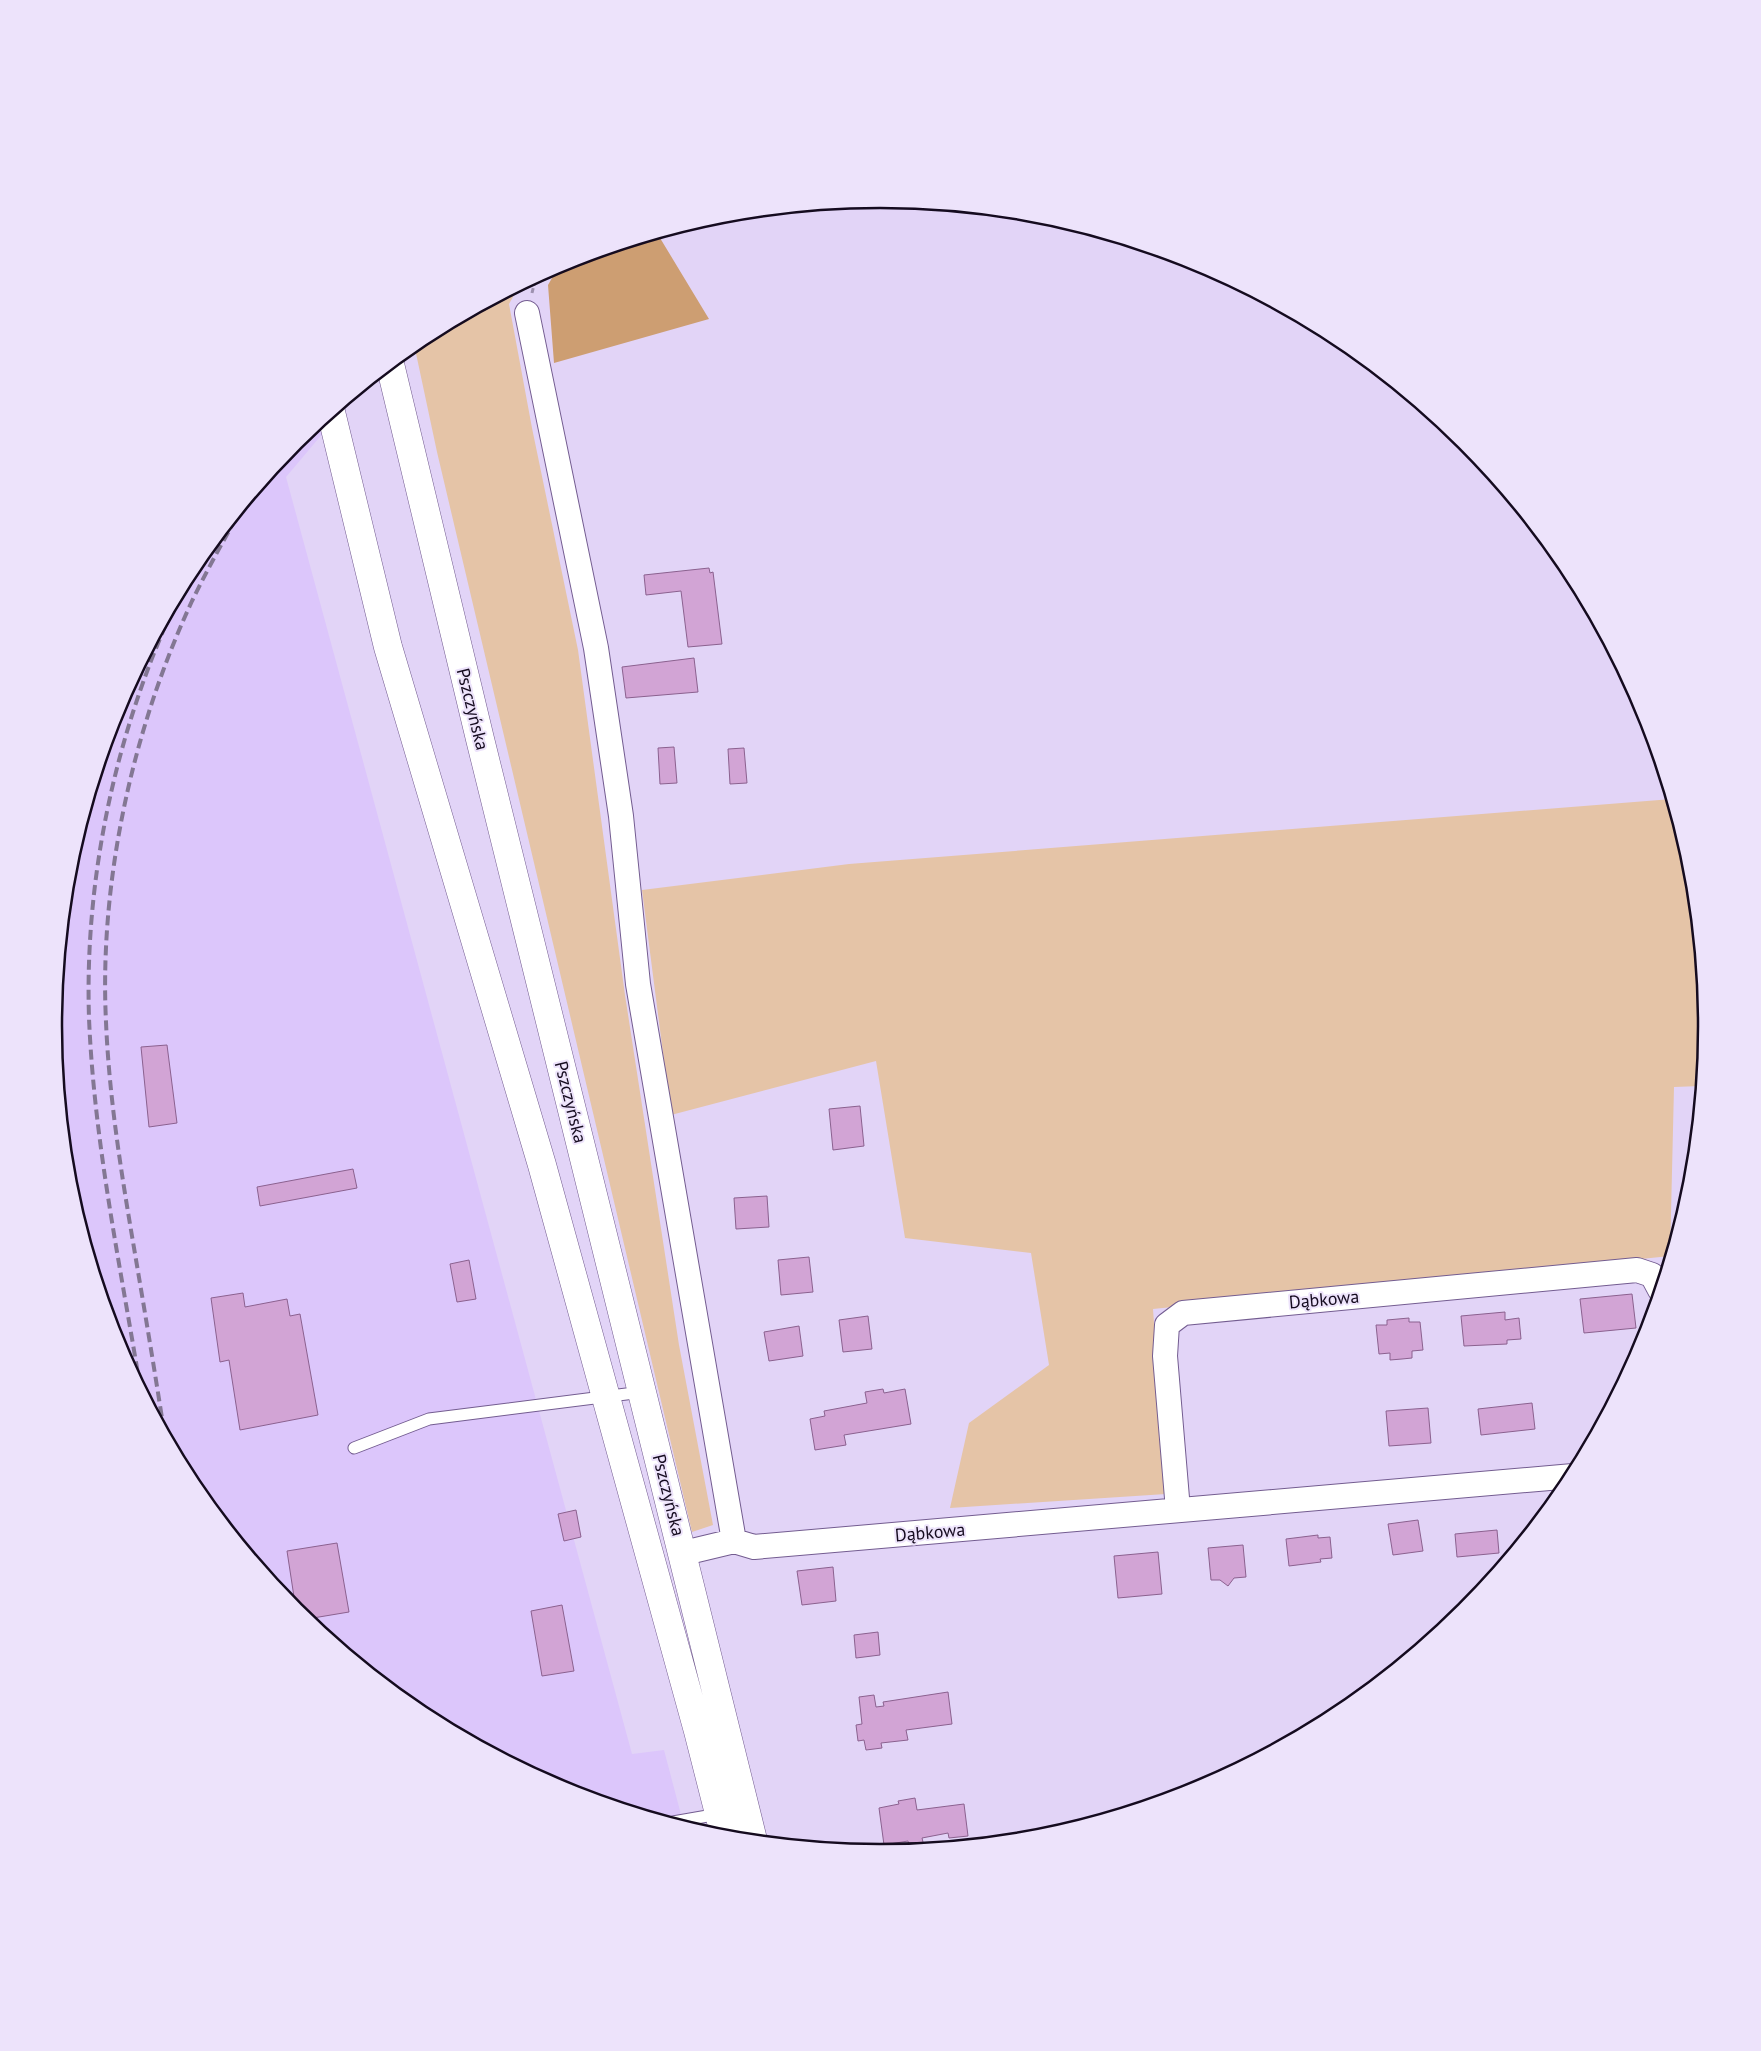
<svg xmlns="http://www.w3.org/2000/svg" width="1761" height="2051" font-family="'PT Sans',sans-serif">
  <rect width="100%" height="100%" fill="#e2d4f7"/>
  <path fill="#dcc6fb" d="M362 387 286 477 632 1754 664 1750 684 1826 564 1789 421 1713 296 1610 193 1485 117 1342 86 1241 54 1025 70 864 117 709 193 566 296 441Z"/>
  <path fill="#e5c4a7" d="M519 286 509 304 532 428 578 650 625 995 679 1345 713 1525 692 1532 437 452 414 344 421 338Z
    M1672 799 1691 864 1707 1026 1701 1086 1674 1087 1670 1256 1153 1309 1166 1494 950 1508 969 1423 1049 1365 1031 1253 905 1238 876 1061 671 1115 642 890 849 864Z"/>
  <path fill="#cd9e72" d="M657 233 709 319 554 363 548 285 560 264Z
    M57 1057 80 1218V1222L70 1187Z"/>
  <path fill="#d2a4d5" stroke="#8b618f" d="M709 568 710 573 713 572 722 644 688 647 681 591 646 595 644 575Z
    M694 658 698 692 626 698 622 667Z
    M674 747 677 783 660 784 658 748Z
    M744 748 747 783 730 784 728 749Z
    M167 1045 177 1123 149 1127 141 1047Z
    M860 1106 864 1146 833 1150 829 1109Z
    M353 1169 357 1188 260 1206 257 1187Z
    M767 1196 769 1227 736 1229 734 1198Z
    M809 1257 813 1292 781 1295 778 1260Z
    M469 1260 476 1299 457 1302 450 1264Z
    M243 1293 245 1307 287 1299 290 1316 300 1314 318 1415 240 1430 229 1360 220 1362 211 1298Z
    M1632 1294 1636 1328 1584 1333 1580 1299Z
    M1505 1312V1320L1519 1318 1521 1339 1507 1340V1344L1464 1346 1461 1316Z
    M868 1316 872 1349 843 1352 839 1320Z
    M1409 1318V1322H1420L1423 1350 1412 1351V1358L1402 1359 1390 1360V1353L1379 1354 1376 1325H1387V1320Z
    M799 1326 803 1356 769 1361 764 1332Z
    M883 1389 884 1393 905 1389 911 1424 844 1435 846 1445 815 1450 810 1419 825 1416 824 1411 867 1403 865 1392Z
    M1532 1403 1535 1429 1481 1435 1478 1409Z
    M1428 1408 1431 1443 1389 1446 1386 1411Z
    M576 1510 581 1537 564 1541 558 1514Z
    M1418 1520 1423 1551 1393 1555 1388 1524Z
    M1497 1530 1499 1553 1457 1557 1455 1534Z
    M1318 1535V1538L1330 1537 1332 1558 1320 1559 1321 1562 1289 1566 1286 1539Z
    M337 1543 349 1612 307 1619 296 1610 287 1551Z
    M1243 1545 1246 1577 1234 1578 1228 1586 1220 1580H1211L1208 1548Z
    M1158 1552 1162 1594 1118 1598 1114 1556Z
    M833 1567 836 1601 802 1605 797 1571Z
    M562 1605 574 1671 542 1676 531 1611Z
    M878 1632 880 1655 856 1658 854 1635Z
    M948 1692 952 1724 906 1730 908 1740 881 1743 882 1748 866 1750 864 1740 858 1741 856 1725 862 1724 859 1697 874 1695 876 1707 884 1706 883 1702Z
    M915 1798 917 1810 964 1804 968 1836 949 1838 948 1833 922 1838 924 1846 910 1849 908 1841 884 1845 879 1808 899 1804 898 1801Z"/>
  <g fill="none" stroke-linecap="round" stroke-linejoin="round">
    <defs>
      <path id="service" d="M354 1448 429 1419 642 1392
        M673 1822 719 1814"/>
      <path id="minor" d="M527 313 596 648 621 816 638 984 734 1541
        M1178 1510 1165 1356 1167 1325 1183 1313 1637 1270 1652 1275 1660 1290
        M684 1553 734 1541 754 1547 1573 1476"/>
      <path id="secondary" d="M390 364 480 739 753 1840
        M331 412 388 647 542 1165 698 1731 725 1837"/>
    </defs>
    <use href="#service" stroke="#735c90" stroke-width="13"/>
    <use href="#minor" stroke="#735c90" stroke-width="26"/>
    <use href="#secondary" stroke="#735c90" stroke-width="29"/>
    <path stroke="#9d91af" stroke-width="3" stroke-dasharray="5 2.5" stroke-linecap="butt" d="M532 293 536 277"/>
    <use href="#service" stroke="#fff" stroke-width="11"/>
    <use href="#minor" stroke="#fff" stroke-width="24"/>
    <use href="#secondary" stroke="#fff" stroke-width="28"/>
    <path stroke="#837793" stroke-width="4" stroke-dasharray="10 5" stroke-linecap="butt" d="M140 1386C120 1264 94 1141 89 1018 84 866 121 710 189 575
      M164 1431C154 1366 143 1301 132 1236 120 1165 109 1094 106 1022 99 881 133 728 192 601 208 568 226 536 244 504"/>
  </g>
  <g text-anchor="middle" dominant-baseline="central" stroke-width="4" stroke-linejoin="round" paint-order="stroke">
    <g font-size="18" fill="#150b1f" stroke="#ede3fb">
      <text transform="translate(473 709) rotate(76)">Pszczyńska</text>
      <text transform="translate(571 1102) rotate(76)">Pszczyńska</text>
      <text transform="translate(1324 1299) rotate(-5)">Dąbkowa</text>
      <text transform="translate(669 1495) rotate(76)">Pszczyńska</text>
      <text transform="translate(930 1532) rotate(-5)">Dąbkowa</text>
    </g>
  </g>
  <path d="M0 0H1761V2051H0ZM62 1026a818 818 0 1 1 1636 0a818 818 0 1 1-1636 0Z" fill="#ede3fb" fill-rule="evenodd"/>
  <path fill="none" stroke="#150b1f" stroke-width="2.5" d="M62 1026a818 818 0 1 1 1636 0a818 818 0 1 1-1636 0Z"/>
</svg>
